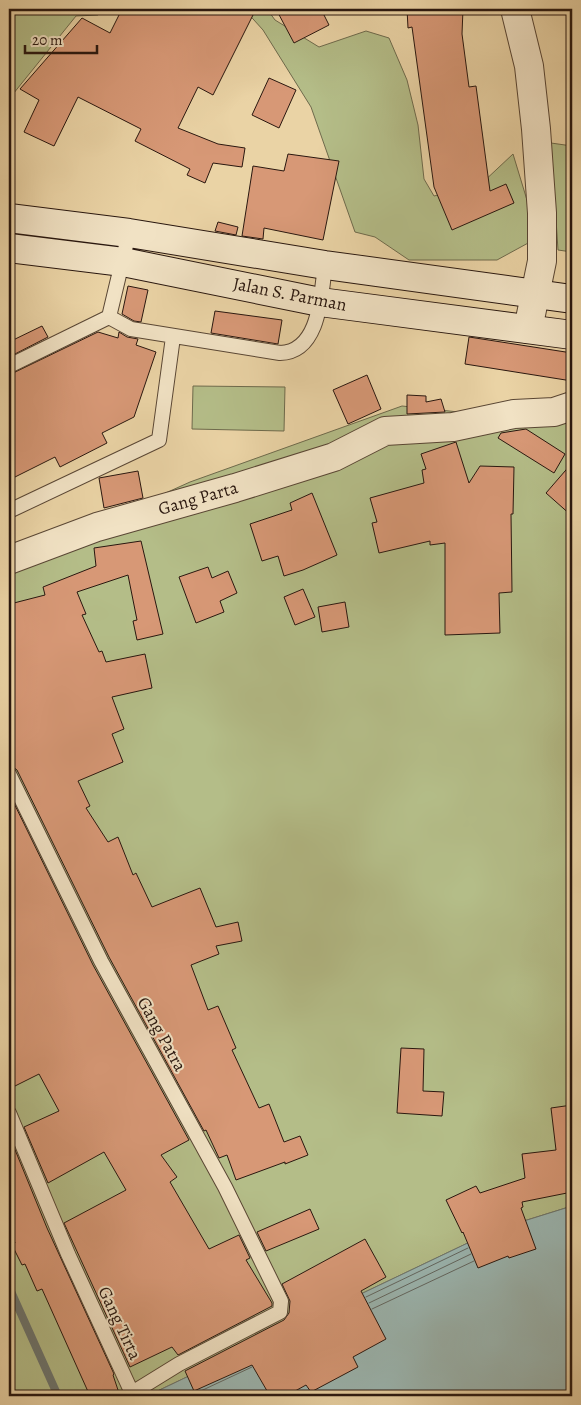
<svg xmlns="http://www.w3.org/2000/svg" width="581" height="1405" font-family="Alegreya,serif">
  <rect width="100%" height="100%" fill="#ead3a5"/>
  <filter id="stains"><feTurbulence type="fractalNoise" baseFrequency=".004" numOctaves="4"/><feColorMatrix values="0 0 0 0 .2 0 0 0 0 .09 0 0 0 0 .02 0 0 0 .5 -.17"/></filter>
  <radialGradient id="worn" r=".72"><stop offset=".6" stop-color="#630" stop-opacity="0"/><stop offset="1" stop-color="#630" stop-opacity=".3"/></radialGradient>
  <path fill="#b4bd88" stroke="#6e6a4c" d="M9 9H104L98 15 76 16 9 99Z
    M244 9H267L275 20 319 47 366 31 389 38 407 80 418 125 424 179 434 196 481 184 513 154 530 210V242L497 260H409L375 237 355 232 311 107 263 30Z
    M551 143 572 146V252L558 250Z
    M193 386 285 387 284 431 192 429Z
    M402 406 572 424V1206L495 1230 147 1396H9V560L97 524 190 482Z"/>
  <path fill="#9bb6b1" stroke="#6d7670" d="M572 1206V1396H147L495 1230Z"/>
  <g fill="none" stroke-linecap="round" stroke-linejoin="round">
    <path stroke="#626660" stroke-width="1" d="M366 1297 468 1248
      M369 1303 471 1254
      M372 1309 474 1261
      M190 1396 252 1367"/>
    <path stroke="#6d7670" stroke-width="8" d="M9 1287 58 1396"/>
  </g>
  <path fill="#d79876" stroke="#29170f" d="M122 9H256L213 95 198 87 178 128 218 144 245 148 242 167 213 163 205 183 187 175 190 169 135 141 141 129 78 97 54 146 24 132 39 100 20 89 82 18 110 33Z
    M276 9H321L329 25 294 43Z
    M407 9H463L462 34 469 87 476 86 490 191 506 184 514 203 452 230 434 187 412 27 408 28Z
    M269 78 296 90 279 128 252 115Z
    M288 154 339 161 323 240 264 228 263 239 242 236 253 166 284 171Z
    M218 222 238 227 236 235 215 231Z
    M128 286 148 290 141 322 134 321 122 314Z
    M215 311 282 320 278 344 211 333Z
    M42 326 48 337 13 355 9 346V342Z
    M98 332 118 338 119 332 127 337 138 339 136 345 156 352 134 417 102 433 107 443 60 467 55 457 9 480V375Z
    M469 337 572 353V381L465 364Z
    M367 375 381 409 348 424 333 390Z
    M407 395 426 396V402L441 399 445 412 407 414Z
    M526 429 565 454 554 473 498 438 501 433Z
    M456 442 469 483 480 466 514 467 513 514H511L512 592 499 593 500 633 445 635V543L430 545V541L379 553 372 523 377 522 370 498 424 483 422 470 426 469 421 454Z
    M572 463V516L546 493Z
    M138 471 143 498 104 508 99 478Z
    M312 493 337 555 303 570 284 576 278 556 262 561 250 524 292 510 290 503Z
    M141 541 163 634 137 640 133 621 137 620 128 575 77 592 86 614 82 615 99 652 102 651 106 662 145 654 152 688 112 697 124 729 112 734 123 762 78 781 90 806 86 808 108 842 118 837 133 875 136 873 152 907 200 888 216 927 238 922 242 941 216 946 219 954 191 965 208 1010 218 1006 236 1048 232 1050 259 1108 269 1104 284 1142 300 1136 308 1155 285 1164V1162L236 1180 227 1155 219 1158 206 1130 204 1131 109 957 17 770 13 767 9 765V617L14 616 10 604 45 595 43 587 96 566 94 548Z
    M208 567 212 578 228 571 237 593 220 601 224 612 196 623 179 577Z
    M303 589 315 617 295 625 284 597Z
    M345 602 349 627 322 632 318 607Z
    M9 793 93 965 189 1140 161 1155 177 1177 170 1182 209 1249 239 1235 250 1258 246 1260 272 1303V1306L178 1355 172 1347 130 1367 64 1223 126 1190 104 1152 48 1183 24 1127 59 1111 39 1074 9 1089Z
    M401 1048 424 1049 423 1091 444 1092 442 1116 397 1113Z
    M572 1105V1192L522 1202 523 1207 521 1208 536 1249 509 1258 508 1256 478 1268 463 1232 462 1233 446 1200 476 1186 480 1193 525 1178 522 1154 556 1150 551 1108Z
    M9 1135 47 1228 114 1374 113 1375 120 1396H90L42 1289 37 1291 25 1264 22 1265 12 1245 15 1243 9 1226Z
    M310 1209 319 1229 266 1251 257 1232Z
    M365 1239 386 1277 361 1291 386 1339 353 1357 358 1367 311 1392 306 1385 286 1396H270L252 1365 194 1391 185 1371 284 1320 289 1313 290 1301 282 1284Z"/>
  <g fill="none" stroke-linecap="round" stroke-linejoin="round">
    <defs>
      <path id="lane" d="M109 317 131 329 280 353C320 352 321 295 325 265
        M9 366 109 317 129 233
        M9 511 159 440 173 337
        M9 774 101 961 225 1187 281 1301 280 1312 179 1364 132 1393 68 1254 9 1113"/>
      <path id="street" d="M515 9 529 66 536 129 542 213V261L528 329
        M9 560 97 527 235 488 334 457 385 431 453 427 514 414 554 412 572 406"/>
      <path id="secondary" d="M9 218 129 233 325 265 572 299
        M9 248 123 262 320 302 572 335"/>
    </defs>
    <use href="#lane" stroke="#594634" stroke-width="16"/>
    <use href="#street" stroke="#594634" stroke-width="30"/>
    <use href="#secondary" stroke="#29170f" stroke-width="30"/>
    <use href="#lane" stroke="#f1e2c4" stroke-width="14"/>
    <use href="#street" stroke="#f1e2c4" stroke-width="28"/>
    <use href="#secondary" stroke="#f1e2c4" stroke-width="28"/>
  </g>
  <g text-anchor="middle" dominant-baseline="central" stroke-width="4" stroke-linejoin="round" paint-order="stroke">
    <g font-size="18" fill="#29170f" stroke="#f1e2c4">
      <text transform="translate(290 294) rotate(11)">Jalan S. Parman</text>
      <text transform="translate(198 498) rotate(-16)">Gang Parta</text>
      <text transform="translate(162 1034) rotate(61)">Gang Patra</text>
      <text transform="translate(120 1323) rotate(65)">Gang Tirta</text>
    </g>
  </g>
  <rect width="581" height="1405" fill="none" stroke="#ead3a5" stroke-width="30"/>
  <rect x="10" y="10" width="561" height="1385" fill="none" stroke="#29170f" stroke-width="2.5"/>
  <rect x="15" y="15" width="551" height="1375" fill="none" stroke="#29170f"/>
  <path d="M25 45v8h72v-8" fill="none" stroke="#29170f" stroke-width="2.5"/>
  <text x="32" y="45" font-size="15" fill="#29170f" stroke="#f1e2c4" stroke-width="4" paint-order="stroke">20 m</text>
  <rect width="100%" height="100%" filter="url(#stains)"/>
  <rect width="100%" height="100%" fill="url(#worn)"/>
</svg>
